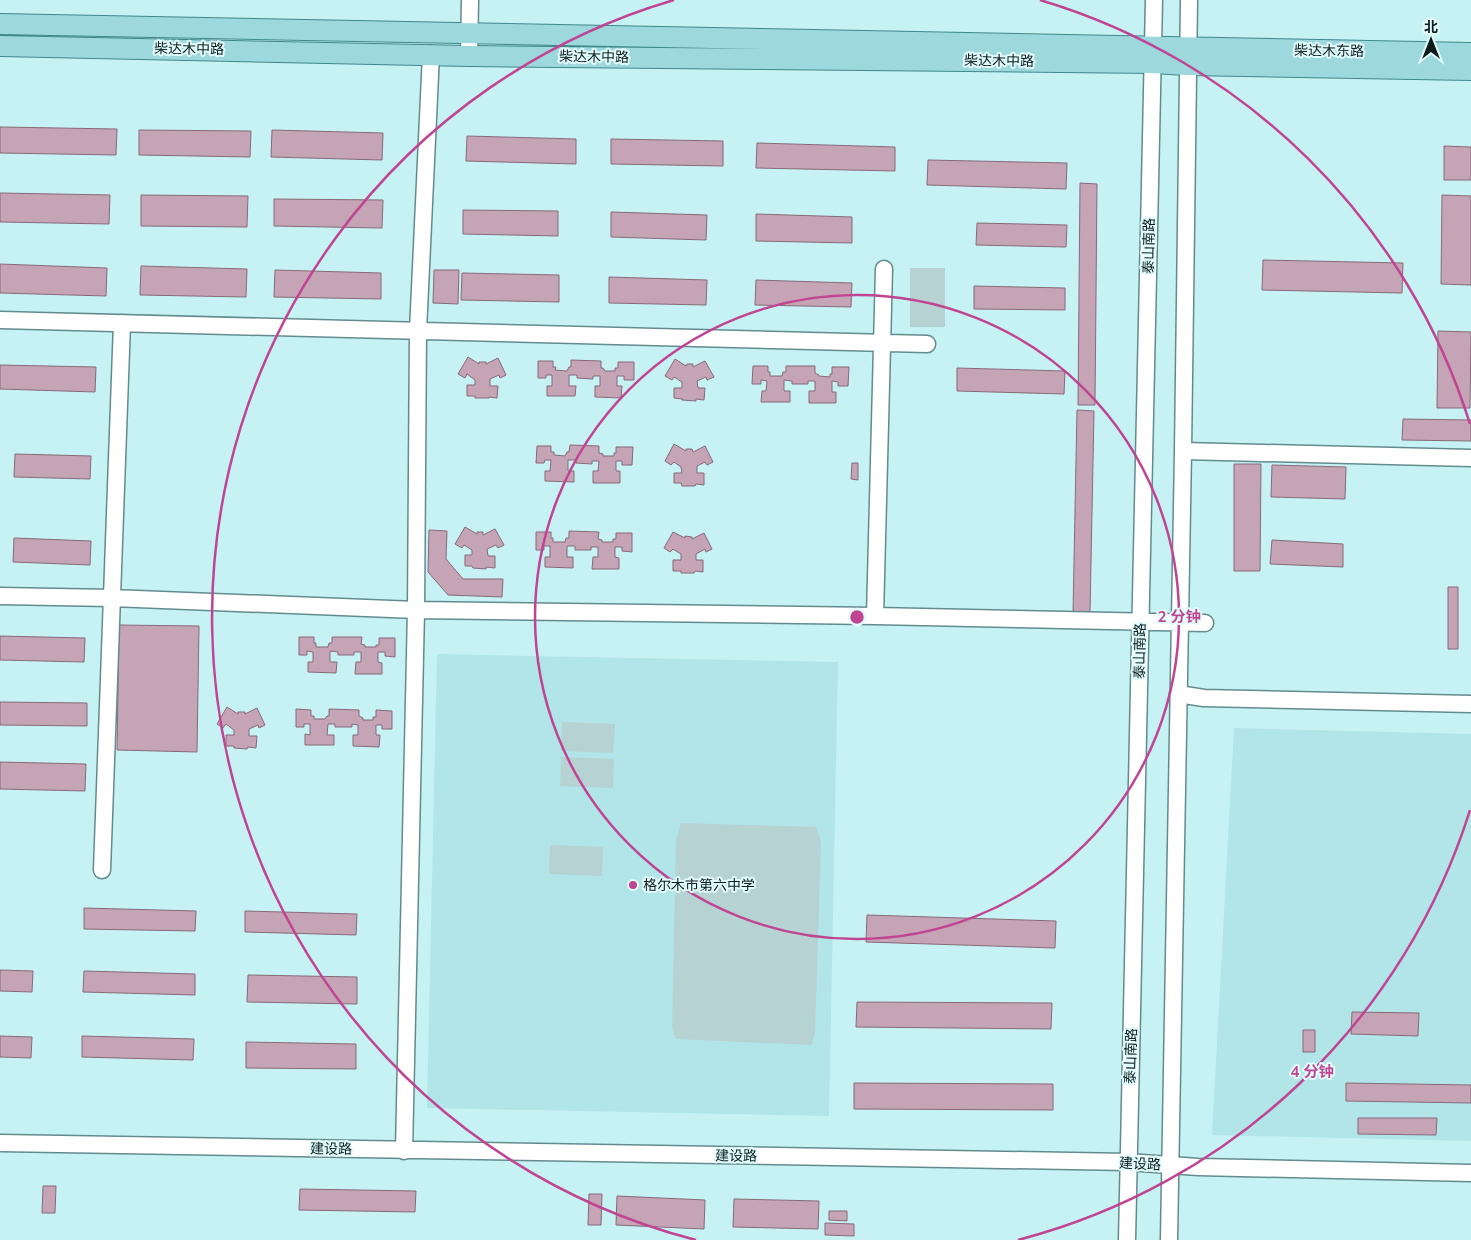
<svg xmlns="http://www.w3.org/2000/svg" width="1471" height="1240" font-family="'Nunito Sans','Noto Sans SC',sans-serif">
  <rect width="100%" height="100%" fill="#c7f2f4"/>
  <path fill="#b1e5e8" d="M437 654 838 662 829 1116 427 1108Z
    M1234 728 1471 734V1141L1212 1135Z"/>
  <path fill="#b6d2d3" d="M910 268H945V327H910Z
    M562 722 615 724 613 753 561 751Z
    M561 757 614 759 613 788 560 786Z
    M681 823 816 827 821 841 815 1034 811 1045 676 1039 672 1028 676 841Z
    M550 845 603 847 602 876 549 874Z"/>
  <path fill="#c5a5b5" stroke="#876979" d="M0 127 117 129 116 155 0 153Z
    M139 130 251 131 250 157 139 155Z
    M272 130 383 133 382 160 271 157Z
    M467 136 576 139V164L466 161Z
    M611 139 723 141V166L611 164Z
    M757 143 895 147V171L756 168Z
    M1444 146 1471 147V180H1444Z
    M928 160 1067 163 1066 189 927 185Z
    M1080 183 1097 184 1095 405H1078Z
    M0 193 110 195 109 224 0 222Z
    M141 195 248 196 247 227 141 226Z
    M1442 195 1471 196V285L1441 284Z
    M274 199 383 200 382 228 274 226Z
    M463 210 558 211V236L463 234Z
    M611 212 707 215 706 240 611 237Z
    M756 214 852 217V243L756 241Z
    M977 223 1067 225 1066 247 976 245Z
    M1263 260 1403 263 1402 293 1262 290Z
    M0 264 107 268 106 296 0 293Z
    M141 266 247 269 246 297 140 295Z
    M275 270 381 273V299L274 297Z
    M434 270H459L458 304 433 303Z
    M462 273 559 275V302L461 300Z
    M609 277 707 280 706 305 609 303Z
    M756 280 852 283 851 307 755 305Z
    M974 286 1065 288V310L974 309Z
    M1438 331 1471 332 1470 408H1437Z
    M468 357 479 364V362H486V364L498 358 506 375 500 378 499 375 490 379V386H498L497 398 489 397V398H475V396H467V385H475V380L467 374 465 378 458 374Z
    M675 359 686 366 687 364H693V367L705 361 714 377 707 380 706 377 697 381 698 388H705L704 400 696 399V401L682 400V399L674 398V388H682V382L674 377 672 380 665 376Z
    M571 360 601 361V368H603L605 371H615V368H618V362H634V380H624V376H617V386H622L621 398 595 397V386H600V376H593V379L577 378V375H569V386H576L575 396H547V386H552V375H546V378H538V361H553V367H556L555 370 567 371 569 367H571Z
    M0 365 96 367 95 392 0 389Z
    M753 366H768V372H770V376H782L783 372H786V366H815V373L819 375V376L830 377V374H832V367H849L848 386H838V382L832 381V392H836V403H809V391H815V381H808V384H792V381L784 380V391H790V402H761L762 391H766L767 381 761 380V384H752Z
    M957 368 1065 371 1064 394 957 391Z
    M1077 410 1094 411 1090 613H1073Z
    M1403 419 1471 420V441L1402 440Z
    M674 444 686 451V449H692L693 452 705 446 713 462 707 465 705 462 697 466V473H704V485L696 484 695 486H682L681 483H674V473H682L681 467 674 462 671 465 665 461Z
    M570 445 599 446V453L603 454V456H614V453H616V447H633L632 465H622V461H616V471H620V483H593V471H598L599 461H592V464L576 463V460H568V471H574V482L545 481V471H550L551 460H545L544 463H536L537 446H551V452H554V455L565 456 567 452H569Z
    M15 454 91 456 90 479 14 477Z
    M852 463H858V480L851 479Z
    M1234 464H1261L1260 571H1234Z
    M1272 465 1346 467 1345 499 1271 497Z
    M465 527 477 534V532H483V535L495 529 504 545 498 548 496 545 487 549 488 556H495V568L486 567V569L473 568 472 566H465V555H472V550L464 545 462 548 455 544Z
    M429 530 447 531 446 559 463 579H503L502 597 448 595 428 572Z
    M569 531 599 532 598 539 602 540V542H613V539H616V533H632V552L622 551V547H615V557L619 558V569H592L593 557H598V547H591V550H575V546H567V557H573V568L545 567V557H550V546H544V550H536V532H551V538H553V542H565L566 538H569Z
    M673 532 685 538V536L692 537V539L704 533 712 549 706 552 705 549 696 554V560H703V572L695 571 694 573H681V571H673V560H681V554L673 549 670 552 664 548Z
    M14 538 91 541 90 565 13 562Z
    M1272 540 1343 544V567L1270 564Z
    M1448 587H1458V649H1448Z
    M119 625 199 626 197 752 117 750Z
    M0 636 85 638 84 662 0 660Z
    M299 637H314V643H316V647H328L329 643H332V637H362L361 644 365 645V647H376V645H379V638H395V657L385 656V652H378V662L382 663V674H355L356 662H361V652H354V655H338V652L330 651V662H337L336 673 308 672V662H313V652L307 651V655H299Z
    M0 702 87 703V726L0 725Z
    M227 707 238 714V712H245V714L257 708 265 725 259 728 258 725 249 729V736H257L256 748 248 747 247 749 234 748V746H226V735H234V730L226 724 223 728 217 724Z
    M296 709 311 710V716H314V719H325L327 716H329V709L359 710V716L363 718V720H373V717H376V710L392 711V729H382V725H376V735H380L379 747 353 746V735H358V725L352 724V727H335V724H328L327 735H334V745H305V734L310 735V724H304V727H296Z
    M0 762 86 764 85 791 0 789Z
    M84 908 196 911 195 931 84 929Z
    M245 911 357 914 356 935 245 932Z
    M867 915 1056 921 1055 948 866 942Z
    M0 970 33 971 32 992 0 991Z
    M84 971 195 974V995L83 992Z
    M248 975 357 977V1004L247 1002Z
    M857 1002 1052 1003 1051 1029 856 1027Z
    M1352 1012 1419 1013 1418 1036 1351 1034Z
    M1303 1030H1315V1052H1303Z
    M0 1036 32 1037 31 1058 0 1057Z
    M82 1036 194 1039 193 1060 82 1057Z
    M246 1042 356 1044V1069L246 1068Z
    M854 1083 1053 1084V1110L854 1109Z
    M1346 1083 1471 1085V1103L1346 1101Z
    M1358 1118H1437L1436 1135 1358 1134Z
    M43 1186H56L55 1213H42Z
    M300 1189 416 1191 415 1212 299 1210Z
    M589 1194H602L601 1225H588Z
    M617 1196 705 1200 704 1229 616 1225Z
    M734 1199 819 1201 818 1229 733 1227Z
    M829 1211H847V1221L829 1220Z
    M825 1223 854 1224V1236L825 1235Z"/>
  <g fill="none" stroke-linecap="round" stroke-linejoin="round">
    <defs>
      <path id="minor" d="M469 56 470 0
        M0 320 927 344
        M1183 451 1471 458
        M0 596 112 598 416 610 875 616 1205 623
        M875 616 884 269
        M1178 694 1204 698 1471 704
        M102 870 122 323
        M0 1143 1128 1162 1198 1167 1471 1173
        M404 1151 416 610 418 331 431 54
        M1127 1240 1154 0
        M1169 1240 1183 451 1189 0"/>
      <path id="major" d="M0 24 1471 53
        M0 46 469 56 1153 63 1187 65 1471 70"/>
    </defs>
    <use href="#minor" stroke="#638b8e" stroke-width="19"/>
    <use href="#major" stroke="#40868a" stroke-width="22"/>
    <use href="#minor" stroke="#fff" stroke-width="16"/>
    <use href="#major" stroke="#9dd9dc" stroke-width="20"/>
  </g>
  <g fill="none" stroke="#c14493" stroke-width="2.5">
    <circle cx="857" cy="617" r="322"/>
    <path d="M1470 810A643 643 0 0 1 1018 1240M696 1240A643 643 0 0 1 674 0M1040 0A643 643 0 0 1 1470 424"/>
  </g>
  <circle fill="#c14493" stroke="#e2fcfd" stroke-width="2" cx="633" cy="885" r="5"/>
  <g text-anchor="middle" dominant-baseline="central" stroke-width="4" stroke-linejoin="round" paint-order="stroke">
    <g font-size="14" fill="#0c1c1d" stroke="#e2fcfd">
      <text transform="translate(189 49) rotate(1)">柴达木中路</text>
      <text transform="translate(1329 51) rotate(1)">柴达木东路</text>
      <text transform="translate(594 57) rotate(1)">柴达木中路</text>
      <text transform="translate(999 61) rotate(1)">柴达木中路</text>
      <text transform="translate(1149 246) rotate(-89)">泰山南路</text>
      <text transform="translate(1140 651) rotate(-89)">泰山南路</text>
      <text transform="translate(1131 1056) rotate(-88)">泰山南路</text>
      <text transform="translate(331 1149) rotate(1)">建设路</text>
      <text transform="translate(736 1156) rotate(1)">建设路</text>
      <text transform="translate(1140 1164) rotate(3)">建设路</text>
    </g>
    <g font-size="14" fill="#0c1c1d" stroke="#e2fcfd" text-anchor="start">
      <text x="643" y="885">格尔木市第六中学</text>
    </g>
  </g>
  <circle cx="857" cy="617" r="8" fill="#c14493" stroke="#e2fcfd" stroke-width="2.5"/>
  <g font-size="15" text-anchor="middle" font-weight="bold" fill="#c14493" stroke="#e2fcfd" stroke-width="4" stroke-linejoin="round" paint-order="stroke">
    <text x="1179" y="622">2 分钟</text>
    <text x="1312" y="1077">4 分钟</text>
  </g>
  <g transform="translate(1431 40)" stroke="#e2fcfd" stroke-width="4" paint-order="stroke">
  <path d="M0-4L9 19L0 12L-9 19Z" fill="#0c1c1d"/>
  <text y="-8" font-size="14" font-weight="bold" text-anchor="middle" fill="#0c1c1d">北</text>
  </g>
</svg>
